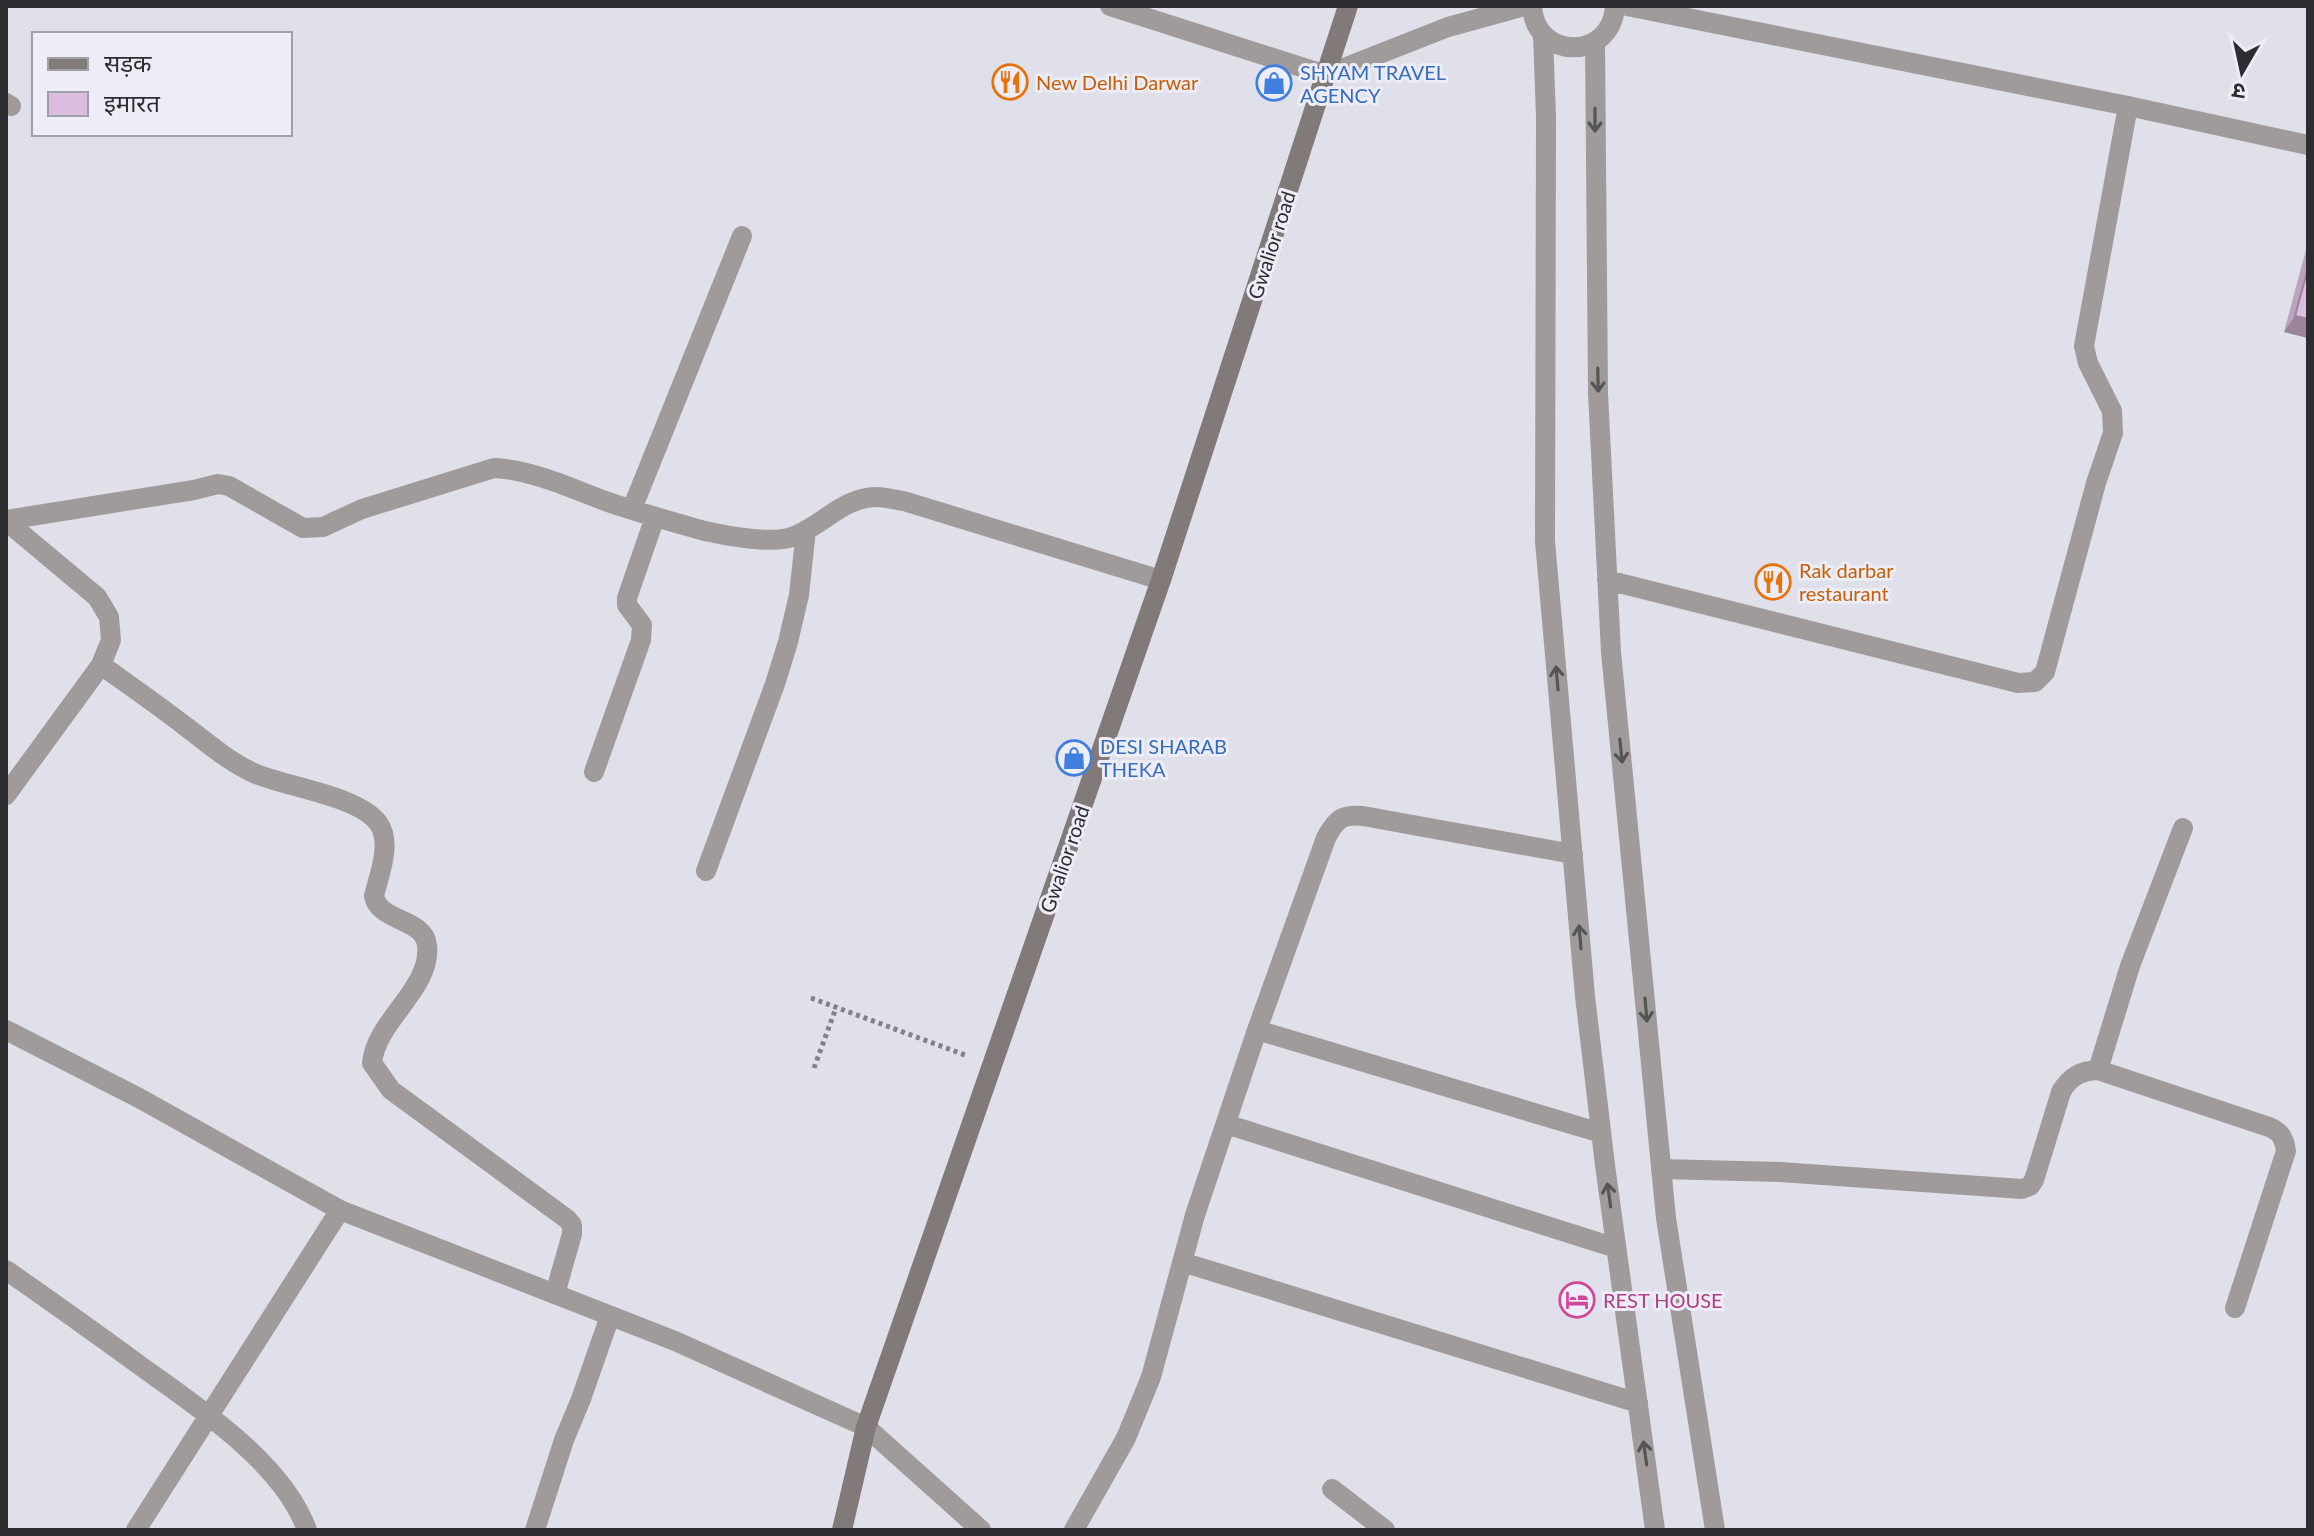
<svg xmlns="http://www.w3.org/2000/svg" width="2314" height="1536" font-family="Lato,'Noto Sans Devanagari',sans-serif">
  <rect width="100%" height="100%" fill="#dfe0ea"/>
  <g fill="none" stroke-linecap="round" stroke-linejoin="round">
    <path stroke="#818188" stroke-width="5" stroke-dasharray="4 4" stroke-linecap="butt" d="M811 998 965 1055
      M814 1068 836 1008"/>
    <path stroke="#a09b9a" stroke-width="20" d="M6 103 11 106
      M2098 1070 2130 966 2183 828
      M1661 1169 1780 1172 2022 1189 2030 1186 2034 1180 2061 1092C2070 1076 2081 1071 2098 1070L2269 1127C2281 1132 2284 1138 2286 1151L2235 1308"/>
    <path stroke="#a09b9a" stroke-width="20" d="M1543 35 1546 117 1545 541 1585 996 1605 1165 1655 1530
      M1595 42 1598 393 1611 652 1666 1218 1715 1530
      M632 509 742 236
      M6 520 194 490 218 484 229 486 303 528 323 527 362 509 494 468C534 470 572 489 608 502 640 513 673 522 705 531 726 536 771 544 792 537 821 527 843 497 876 497 886 497 897 500 907 502L1161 580
      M6 521 97 597 109 617 111 640 101 665 6 795
      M1607 580 2018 683 2035 682 2045 672 2096 483 2113 433 2112 411 2088 363 2084 346 2128 106
      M101 665C129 685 158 705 185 726 209 744 229 762 256 774 287 787 360 796 379 824 392 844 379 875 374 896 379 922 424 918 427 945 432 989 376 1020 372 1063L391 1090 567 1219 572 1225V1234L555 1294
      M594 772 641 640 642 625 627 605V598L655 517
      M706 871 775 684 788 642 799 595 806 530
      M1257 1030 1601 1133
      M1226 1124 1616 1248
      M1182 1262 1638 1403
      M6 1270C52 1302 97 1334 142 1367 198 1407 283 1463 307 1530
      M1332 1489 1385 1530
      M136 1530 340 1210
      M535 1530 564 1440 581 1399 610 1316
      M1074 1530 1126 1438 1151 1377 1195 1215 1257 1030 1326 838C1336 819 1342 814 1363 816L1573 854"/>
    <path stroke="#a09b9a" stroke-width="20" d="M1110 6 1326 75 1448 27 1525 6
      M1532 6C1535 61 1612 61 1615 6
      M1627 6 2128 106 2308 145
      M6 1030 139 1098 340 1210 675 1341 866 1427 981 1530"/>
    <path stroke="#817a78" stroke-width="20" d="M842 1530 866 1427 1161 580 1348 6"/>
  </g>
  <path fill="#bba3c0" d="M2308 242V338L2284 332Z"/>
  <path fill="#99849c" d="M2295 316 2308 319V338L2284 332Z"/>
  <path fill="#dabddf" stroke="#99849c" stroke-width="2" d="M2308 268V319L2295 316Z"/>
  <defs><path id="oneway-shaft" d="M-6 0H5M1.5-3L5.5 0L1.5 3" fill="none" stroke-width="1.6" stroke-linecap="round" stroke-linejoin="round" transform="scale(2)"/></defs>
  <g stroke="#555456">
    <use href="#oneway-shaft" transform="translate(1595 120) rotate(90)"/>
    <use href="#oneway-shaft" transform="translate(1598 380) rotate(89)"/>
    <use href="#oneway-shaft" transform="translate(1557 678) rotate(-95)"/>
    <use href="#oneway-shaft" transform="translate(1621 751) rotate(84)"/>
    <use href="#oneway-shaft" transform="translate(1580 937) rotate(-95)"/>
    <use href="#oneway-shaft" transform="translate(1646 1010) rotate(85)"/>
    <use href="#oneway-shaft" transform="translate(1609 1195) rotate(-98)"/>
    <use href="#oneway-shaft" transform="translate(1645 1453) rotate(-98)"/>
  </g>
  <defs>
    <symbol id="restaurant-ring" viewBox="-11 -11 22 22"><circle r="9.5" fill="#ededf7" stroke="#e8710a" stroke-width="1.5"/><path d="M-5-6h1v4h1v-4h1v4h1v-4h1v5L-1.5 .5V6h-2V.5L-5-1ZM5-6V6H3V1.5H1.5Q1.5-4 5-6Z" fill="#e8710a"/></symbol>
    <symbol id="shop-ring" viewBox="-11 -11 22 22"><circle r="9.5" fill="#ededf7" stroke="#3f7fe0" stroke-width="1.5"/><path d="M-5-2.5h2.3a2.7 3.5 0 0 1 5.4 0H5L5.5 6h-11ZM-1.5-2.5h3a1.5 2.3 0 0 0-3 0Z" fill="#3f7fe0"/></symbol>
    <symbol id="hotel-ring" viewBox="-11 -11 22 22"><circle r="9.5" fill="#ededf7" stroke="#d1479c" stroke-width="1.5"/><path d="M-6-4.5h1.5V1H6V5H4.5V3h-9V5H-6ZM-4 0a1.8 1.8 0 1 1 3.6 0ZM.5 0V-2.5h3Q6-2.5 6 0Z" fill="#d1479c"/></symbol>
  </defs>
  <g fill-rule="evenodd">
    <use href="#restaurant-ring" x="990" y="62" width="40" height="40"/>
    <use href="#shop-ring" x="1254" y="63" width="40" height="40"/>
    <use href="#restaurant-ring" x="1753" y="562" width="40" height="40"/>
    <use href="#shop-ring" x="1054" y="738" width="40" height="40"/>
    <use href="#hotel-ring" x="1557" y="1280" width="40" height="40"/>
  </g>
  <g text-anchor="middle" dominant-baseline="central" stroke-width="6" stroke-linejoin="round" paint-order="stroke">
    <g font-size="20" fill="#366cbe" stroke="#ededf7" text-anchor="start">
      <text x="1300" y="72">SHYAM TRAVEL<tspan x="1300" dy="23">AGENCY</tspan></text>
      <text x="1100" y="746">DESI SHARAB<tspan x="1100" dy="23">THEKA</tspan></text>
    </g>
    <g font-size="20" fill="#c56008" stroke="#ededf7" text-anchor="start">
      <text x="1036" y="82">New Delhi Darwar</text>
      <text x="1799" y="570">Rak darbar<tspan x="1799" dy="23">restaurant</tspan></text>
    </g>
    <g font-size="20" fill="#2d2d31" stroke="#ededf7">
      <text transform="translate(1271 245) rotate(-72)">Gwalior road</text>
      <text transform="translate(1064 859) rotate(-71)">Gwalior road</text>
    </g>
    <g font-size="20" fill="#b23c85" stroke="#ededf7" text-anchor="start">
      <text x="1603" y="1300">REST HOUSE</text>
    </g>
  </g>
  <rect width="2314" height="1536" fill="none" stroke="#2d2d31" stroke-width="16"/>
  <rect x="32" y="32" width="260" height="104" fill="#ededf7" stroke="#a0a0a8" stroke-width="2"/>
  <rect x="48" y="58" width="40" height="12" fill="#817a78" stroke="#a0a0a8" stroke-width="2"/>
  <text x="104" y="72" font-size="24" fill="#2d2d31">सड़क</text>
  <rect x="48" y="92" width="40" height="24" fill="#dabddf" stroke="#a0a0a8" stroke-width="2"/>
  <text x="104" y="112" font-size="24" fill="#2d2d31">इमारत</text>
  <g transform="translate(2242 72) rotate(189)" stroke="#ededf7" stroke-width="6" paint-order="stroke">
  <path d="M0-6L14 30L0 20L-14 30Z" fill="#2d2d31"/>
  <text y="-12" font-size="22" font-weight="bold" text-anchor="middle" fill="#2d2d31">उ</text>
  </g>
</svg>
